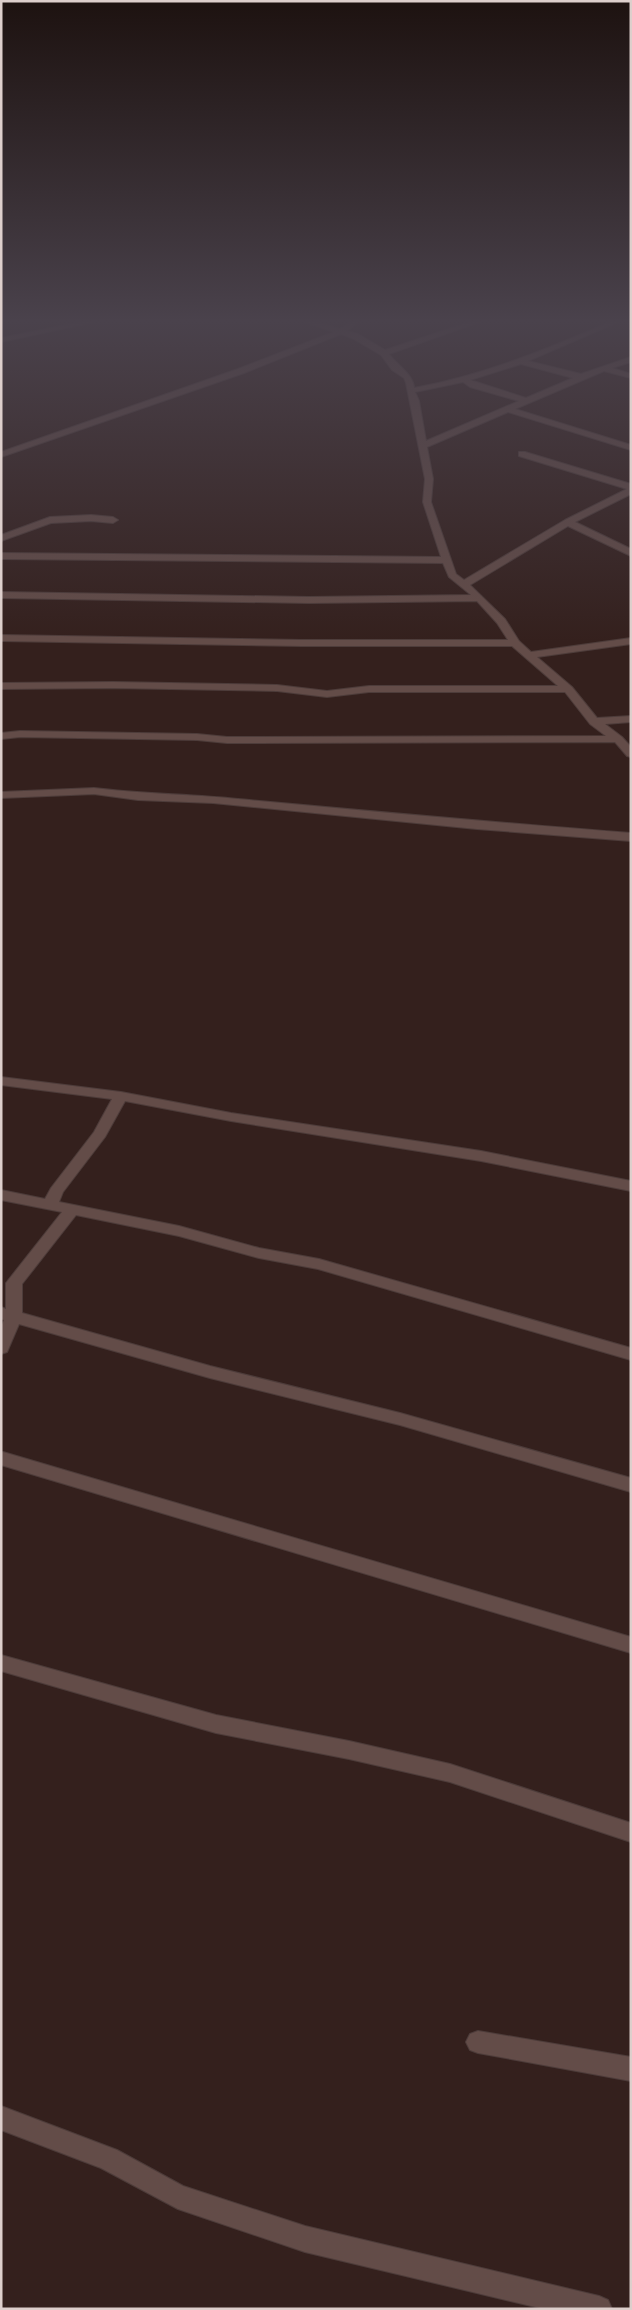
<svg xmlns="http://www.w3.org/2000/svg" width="632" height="2310" font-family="Lora,serif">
  <rect width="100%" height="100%" fill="#34201d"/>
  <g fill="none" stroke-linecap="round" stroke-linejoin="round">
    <defs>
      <path id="minor" d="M95 319H108L1 342V338Z
        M297 319H307L340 329 355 319H362L347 331 358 334 385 350 479 319H488L389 354C396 364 414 375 414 388 485 375 550 348 617 319H625L528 361 581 374 631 357V362L612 368 631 374V378L604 371 515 409 631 445V450L508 412 427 447 433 479 431 502 456 574 464 580 565 520 627 489 519 456V452H525L631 484V494L575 522 631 549V556L568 526 470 585 505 619 519 641 531 652 631 638V644L537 657 572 687 597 718 631 716V722L605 724 622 737 631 747V757L627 756 615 742 227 743 197 740 20 737 1 739V733L20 731 197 734 227 737 606 736 590 724 565 692H369L327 697 277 691 113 688 1 689V683L113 682 277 685 327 691 369 686H558L512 646H302L1 641V635L302 640H508L497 623 477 601 309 603 1 598V592L309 597 471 595 449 577 443 563 1 559V553L441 557 423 502 425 479 406 383 404 378 392 370 381 355 352 338 341 334 244 373 1 457V452L238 369 334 332ZM521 364 573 378 526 398 470 380ZM463 382 470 387 519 401 426 441 419 401 415 392Z
        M91 515 113 517 118 520 113 523 91 521 51 523 1 541V535L50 517Z
        M94 788C142 794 190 794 238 799 369 811 500 823 631 833V841L477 829 213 803 138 800 94 794 1 798V792Z
        M1 1077 121 1092 231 1113 481 1151 631 1181V1191L481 1161 231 1121 125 1101 105 1137 63 1192 59 1202 179 1226 259 1248 319 1259 631 1348V1360L318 1269 259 1258 179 1236 76 1215 22 1284V1313L210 1366 400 1413 631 1478V1492L400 1425 210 1378 19 1324 7 1352 1 1354V1327L4 1320 1 1319V1307L6 1309V1283L62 1212 1 1200V1190L45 1199 51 1188 94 1132 112 1099 1 1085Z
        M3 1452 631 1637V1653L1 1465V1453Z
        M1 1655 216 1715 349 1741 450 1764 631 1823V1842L450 1782 349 1759 216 1733 1 1671Z
        M478 2031 631 2057V2081L478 2053 470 2050 466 2042 470 2034Z
        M1 2106 117 2150 183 2186 305 2226 599 2296 608 2300 612 2309H544L305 2252 178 2209 101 2168 1 2130Z"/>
    </defs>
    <use href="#minor" stroke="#4d3c3a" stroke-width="2"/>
    <use href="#minor" fill="#634c48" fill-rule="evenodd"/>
  </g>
  <linearGradient id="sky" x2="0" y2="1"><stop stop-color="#1d1210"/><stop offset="0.5" stop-color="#4a424c"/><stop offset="1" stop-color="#4a424c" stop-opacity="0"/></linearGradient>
  <rect width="632" height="642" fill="url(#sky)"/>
  <rect width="632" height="2310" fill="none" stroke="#ddcfcc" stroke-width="5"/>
</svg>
